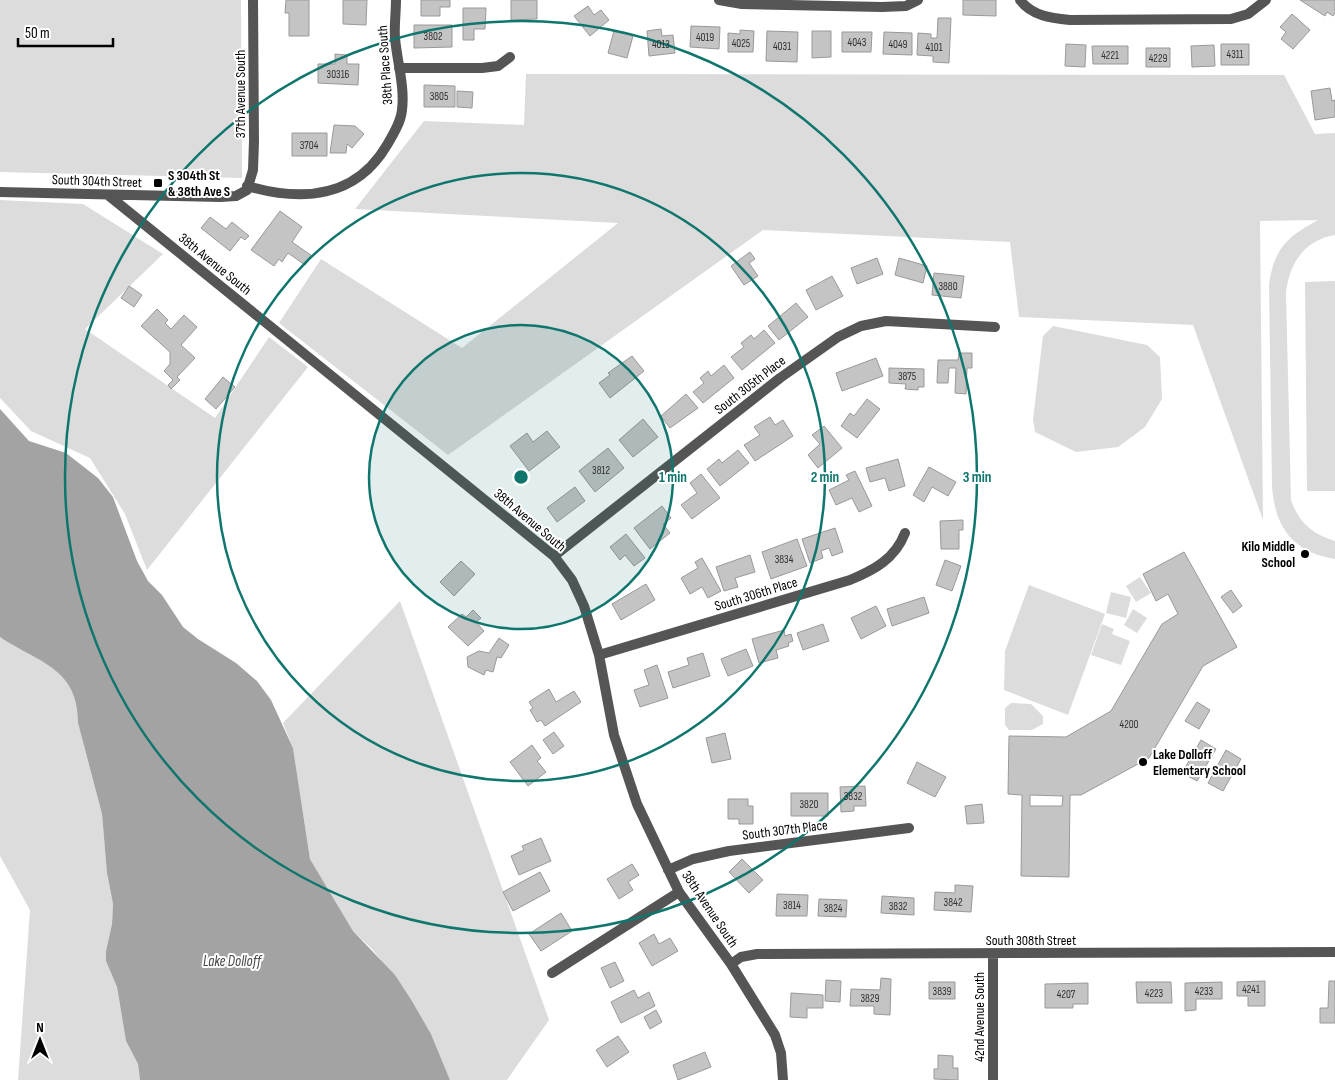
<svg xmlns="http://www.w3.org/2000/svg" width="1335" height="1080" font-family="'Sofia Sans Condensed',sans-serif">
  <rect width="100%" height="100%" fill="#fff"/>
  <path fill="#dcdcdc" d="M0 0H241L242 178 0 172Z
    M526 74 1284 75 1315 134 1335 133V235C1304 240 1289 264 1286 293L1291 500C1299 523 1312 534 1335 541V559C1293 552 1275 528 1272 486L1269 285C1274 248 1287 237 1318 220L1260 221 1263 520 1193 325 1019 317 1010 242 763 230 448 455 279 323 321 259 462 348 618 223 355 209 424 121 524 125Z
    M0 200 83 204 163 254 85 329 215 418 269 337 308 367 147 570 125 514 90 458 31 431 0 398Z
    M1335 281V491H1307L1305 282Z
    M1053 326 1147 345 1160 357 1162 399 1145 427 1118 447 1076 452 1035 432 1033 419 1043 336Z
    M1140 577 1151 593 1136 602 1126 586Z
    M1029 585 1105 614 1068 715 1004 690 1005 651Z
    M1111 592 1131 597 1126 618 1106 613Z
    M400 601 549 1020 507 1080H450L431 1034 412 1001 373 950 353 931 310 859 293 748 283 723Z
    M1133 609 1147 618 1137 633 1124 625Z
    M1102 624 1114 629 1112 634 1130 641 1121 665 1091 655Z
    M0 637C38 663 78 667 78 723L102 814 107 873 113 904 112 924 106 951V961L117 987 126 1041 138 1064 140 1080H18L30 910 0 856Z
    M1011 703 1031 704 1043 716V724L1032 730H1009L1005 725V708Z"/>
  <path fill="#a3a3a3" d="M0 409 29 441 66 453 98 478 113 497 137 561 148 581 162 595 183 627 198 639 236 663 257 681 271 700 293 748 310 859 353 931 395 975 412 1001 431 1034 450 1080H140L138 1064 126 1041 117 987 106 961V951L112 924 113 904 107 873 102 814 78 723C78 667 38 663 0 637Z"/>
  <path fill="#c4c4c4" stroke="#999" fill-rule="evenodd" d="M286 0H309V36H289V13H285Z
    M343 0H367L366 25 343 24Z
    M421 0H450V7H440V16H421Z
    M511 0H537V19L511 20Z
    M963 0H996V16L963 15Z
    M1300 0H1335V13L1333 16 1327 12 1325 16Z
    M588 6 594 15 601 10 609 20 590 36 574 16Z
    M463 8H486L485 29H474V40H463Z
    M1292 14 1310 30 1293 49 1281 39 1286 32 1280 27Z
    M938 18H951L949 63 933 62V56L917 55 918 33 931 34V38H937Z
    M414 25H452V47L414 48Z
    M691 26 720 27 719 49 690 47Z
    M661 29 662 36 673 35 675 53 649 56 647 31Z
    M740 30 754 31 753 52H728V33L740 34Z
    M614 31 633 36 627 58 608 53Z
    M767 31 798 32 797 62 766 61Z
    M812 31H831V57L812 58Z
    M842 32H872L871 52H842Z
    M884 32 912 33V55L883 54Z
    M1066 44 1086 45 1085 67 1065 66Z
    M1221 44H1249V65H1221Z
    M1214 45 1215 66 1192 67 1191 46Z
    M1092 46H1128V64H1093Z
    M1146 48H1170V67H1146Z
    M335 54 347 55V64H359L358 85 318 83V64H335Z
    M424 85 455 86V107H424Z
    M1330 88 1332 101 1335 100V117L1315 120 1311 91Z
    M457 91 473 92 472 108 457 107Z
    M334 125 355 126 364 134 352 148 347 144 346 153H330Z
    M292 133H327V156H292Z
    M280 211 302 227 292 242 312 256 305 265 288 253 282 262 279 259 274 266 251 250Z
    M210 217 226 229 232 222 249 236 245 240 241 237 230 251 201 228Z
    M750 252 755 259 749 263 758 276 744 285 731 266Z
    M877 258 883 274 857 284 851 268Z
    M899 258 927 266 923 283 895 275Z
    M934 273 964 276 961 298 932 295Z
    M832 276 843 296 816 310 806 290Z
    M129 286 142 295 134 307 121 298Z
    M796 303 808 317 779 340 768 326Z
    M157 309 168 320 165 323 171 329 184 315 197 327 181 345 195 358 177 377 180 380 171 389 168 385 173 380 164 371 170 364V352L141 326Z
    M764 330 775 343 742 370 731 357 744 347 741 343 751 335 754 339Z
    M959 353H972V368H967L966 394 955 393 956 368H949L948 383H937L938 360H958Z
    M632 356 644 371 610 398 599 383 610 375 608 373Z
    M876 358 883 376 842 391 836 373Z
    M724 365 734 378 703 403 693 392 704 383 700 378 708 371 711 376Z
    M889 368 924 369V387H918V390L905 389 906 384 889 383Z
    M223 377 235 387 216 409 205 399Z
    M686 394 698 408 670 428 661 416Z
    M867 399 880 409 857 438 841 426 850 413 854 416Z
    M770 417 775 425 783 420 793 436 755 461 744 445 760 435 754 427Z
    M643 419 658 437 633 457 619 440Z
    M824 426 842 448 818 468 808 455 820 444 812 435Z
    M547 431 560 447 529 471 510 446 527 433 533 442Z
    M608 448 624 468 595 492 579 471Z
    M738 450 749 463 720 486 707 469 719 459 722 463Z
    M898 459 905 486 889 491 885 478 870 482 866 468Z
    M929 467 956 482 948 496 932 487 924 502 913 495Z
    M855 471 872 506 859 512 852 498 836 505 829 490 849 480 846 475Z
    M701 474 720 498 692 519 681 505 697 493 690 483Z
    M575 487 585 501 557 522 547 508Z
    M662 506 671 518 663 524 670 533 650 549 634 528Z
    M963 520V530H959V549H941L940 521Z
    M835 528 843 552 832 556 829 548 821 551 823 558 810 563 802 539Z
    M626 534 645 558 634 566 625 555 620 560 610 547Z
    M797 539 807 566 771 579 762 552Z
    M1184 552 1237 647 1203 666 1149 758 1081 795H1070L1069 877 1021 876 1022 795 1008 794 1009 736 1066 737 1111 711 1162 624 1178 614 1168 594 1156 601 1143 574ZM1030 795 1063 796 1062 806H1030Z
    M750 555 755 572 735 578 738 587 724 591 716 567Z
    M702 558 721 591 708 598 702 587 690 594 681 578 698 568 695 562Z
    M945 560 961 566 952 591 936 585Z
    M461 561 475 574 454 596 440 582Z
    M646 584 655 600 621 620 612 604Z
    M1231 590 1242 606 1233 613 1221 597Z
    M924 597 929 613 892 626 887 609Z
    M876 606 886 626 861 639 851 618Z
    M473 610 481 618 476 622 484 631 468 646 448 627 462 614 466 617Z
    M823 624 829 641 803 650 797 633Z
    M784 630 785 636 791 634 793 641 788 643 789 646 776 650 778 658 759 663 752 639Z
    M499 638 509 645 501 658 497 657 493 672 486 670 484 675 468 667 467 657 479 651 489 653Z
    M746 649 753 666 728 676 721 659Z
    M703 653 710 676 673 688 668 672 689 665 687 658Z
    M657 665 668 698 640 707 634 690 649 685 644 670Z
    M549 689 556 702 574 691 581 702 545 726 541 720 537 722 530 710 533 708 529 702Z
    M1197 702 1210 710 1199 729 1185 721Z
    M554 732 564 746 553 754 543 740Z
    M725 733 731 759 712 763 706 738Z
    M1201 740 1216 749 1197 781 1182 773Z
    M532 745 541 758 537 761 546 772 528 786 510 762Z
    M1226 750 1241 759 1223 791 1208 783Z
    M917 762 946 777 935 797 907 783Z
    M865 786 866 806H854V811L841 812 840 787Z
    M791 793H828V816H791Z
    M728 799H748V806H753V824H739V819H728Z
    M982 804 984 823 967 824 965 806Z
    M541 838 551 861 519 875 511 856 524 850 522 846Z
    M742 859 763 880 749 893 729 872Z
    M632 864 639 875 628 882 633 890 619 899 607 879Z
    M540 872 550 891 513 911 503 892Z
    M955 885 973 886 971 912 934 910 935 892 955 893Z
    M777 894 808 895 807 916H776Z
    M882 896 914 898V915L881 913Z
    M819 899 847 900 846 917 818 916Z
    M561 913 572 931 541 951 529 934Z
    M654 934 659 944 670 938 678 951 652 966 639 943Z
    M615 962 624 981 610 988 601 968Z
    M881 978 891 979 890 1015 874 1014V1006H850L851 989 880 990Z
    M826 980 841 981 840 1002 825 1001Z
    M1265 981V1006H1248V996H1237V982Z
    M1329 981H1335V1023H1320V1008H1328Z
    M929 982H955V999H929Z
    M1136 982H1171L1172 1003H1137Z
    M1222 982V999H1196V1010L1185 1011V983Z
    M1088 983V1004H1073V1008H1045V984Z
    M634 990 638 998 649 992 655 1006 621 1023 611 1002Z
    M791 993 823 995V1008H807V1018L790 1017Z
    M656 1010 662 1022 650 1029 644 1017Z
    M618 1036 629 1052 607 1067 596 1050Z
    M705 1052 711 1067 678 1080 673 1065Z
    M938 1055 953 1056V1068H958V1080L934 1079V1069H938Z"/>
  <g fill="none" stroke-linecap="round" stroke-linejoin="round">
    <path stroke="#555" stroke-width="10" d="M719 0 742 4 882 7 906 6 918 0
      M1020 0C1032 16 1051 18 1070 20L1231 19 1248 14 1266 0
      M399 68H482L498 66 510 57
      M247 186C302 202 356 198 387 145 393 135 401 122 402 110 405 87 397 61 395 38 394 26 396 13 396 0
      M0 192 220 197 236 196 247 190 253 170 254 141 253 0
      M108 195 554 556 572 580 584 606 599 655 614 735 637 804 679 892 731 964 775 1035 781 1053 783 1080
      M554 556 780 378 838 337 861 326 886 321 995 327
      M599 655 850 580C874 570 895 559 905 533
      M668 870 693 859 729 851 909 828
      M993 954V1080
      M731 964 741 957 757 954 1335 952
      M552 973 679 892"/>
  </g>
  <circle cx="521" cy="477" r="152" fill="#0f766e" fill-opacity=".12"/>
  <g fill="none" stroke="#0f766e" stroke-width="2.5">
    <circle cx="521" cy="477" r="152"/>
    <circle cx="521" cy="477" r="304"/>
    <circle cx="521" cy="477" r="456"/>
  </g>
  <g fill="#000" stroke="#fff" stroke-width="2">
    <rect x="153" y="178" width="10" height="10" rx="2.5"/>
    <circle cx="1305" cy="554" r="5"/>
    <circle cx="1143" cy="762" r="5"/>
  </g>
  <g text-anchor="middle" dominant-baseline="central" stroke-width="4" stroke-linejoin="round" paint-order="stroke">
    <g font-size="11" fill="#313131">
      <text x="433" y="36">3802</text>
      <text x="705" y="37">4019</text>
      <text x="857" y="42">4043</text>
      <text x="741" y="43">4025</text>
      <text x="661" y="44">4013</text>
      <text x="898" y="44">4049</text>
      <text x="782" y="46">4031</text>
      <text x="934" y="47">4101</text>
      <text x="1235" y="54">4311</text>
      <text x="1110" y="55">4221</text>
      <text x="1158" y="58">4229</text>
      <text x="338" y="74">30316</text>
      <text x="439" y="96">3805</text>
      <text x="309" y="145">3704</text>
      <text x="948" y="286">3880</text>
      <text x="907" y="376">3875</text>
      <text x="601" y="470">3812</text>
      <text x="784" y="559">3834</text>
      <text x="1129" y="724">4200</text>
      <text x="853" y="796">3832</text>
      <text x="809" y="804">3820</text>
      <text x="953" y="902">3842</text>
      <text x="792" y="905">3814</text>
      <text x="898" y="906">3832</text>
      <text x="833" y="908">3824</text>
      <text x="1251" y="989">4241</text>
      <text x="942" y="991">3839</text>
      <text x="1204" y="991">4233</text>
      <text x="1154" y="993">4223</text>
      <text x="1066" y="994">4207</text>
      <text x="870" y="998">3829</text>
    </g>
    <g font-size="14" fill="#000" stroke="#fff">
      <text transform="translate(385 65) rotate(-94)">38th Place South</text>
      <text transform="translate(240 94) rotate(-90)">37th Avenue South</text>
      <text transform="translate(97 181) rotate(2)">South 304th Street</text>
      <text transform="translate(215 264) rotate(39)">38th Avenue South</text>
      <text transform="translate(750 385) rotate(-38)">South 305th Place</text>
      <text transform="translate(530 520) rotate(40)">38th Avenue South</text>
      <text transform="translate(756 594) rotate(-17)">South 306th Place</text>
      <text transform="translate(785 830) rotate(-7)">South 307th Place</text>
      <text transform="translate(710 909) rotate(56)">38th Avenue South</text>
      <text x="1031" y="940">South 308th Street</text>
      <text transform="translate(979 1017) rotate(-90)">42nd Avenue South</text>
    </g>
    <g font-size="14" font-weight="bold" fill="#000" stroke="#fff" text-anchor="start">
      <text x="168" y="175">S 304th St<tspan x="168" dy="16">&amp; 38th Ave S</tspan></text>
      <text x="1295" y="546" text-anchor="end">Kilo Middle<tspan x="1295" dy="16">School</tspan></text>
      <text x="1153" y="754">Lake Dolloff<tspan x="1153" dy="16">Elementary School</tspan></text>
    </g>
    <g font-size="15" font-style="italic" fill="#444" stroke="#fff">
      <text x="232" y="961">Lake Dolloff</text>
    </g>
  </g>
  <circle cx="521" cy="477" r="8" fill="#0f766e" stroke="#fff" stroke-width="2.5"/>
  <g font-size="15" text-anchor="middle" font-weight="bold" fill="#0f766e" stroke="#fff" stroke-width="4" stroke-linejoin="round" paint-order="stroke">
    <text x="673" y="482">1 min</text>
    <text x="825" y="482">2 min</text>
    <text x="977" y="482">3 min</text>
  </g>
  <g transform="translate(40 1040)" stroke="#ffffff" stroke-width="4" paint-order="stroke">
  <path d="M0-4L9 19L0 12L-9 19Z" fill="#000000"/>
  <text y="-8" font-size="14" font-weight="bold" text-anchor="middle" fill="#000000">N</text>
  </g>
  <path d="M18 38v8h95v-8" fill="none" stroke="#000000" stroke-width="2.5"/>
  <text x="25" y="38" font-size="15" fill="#000000" stroke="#ffffff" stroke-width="4" paint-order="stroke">50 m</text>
</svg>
